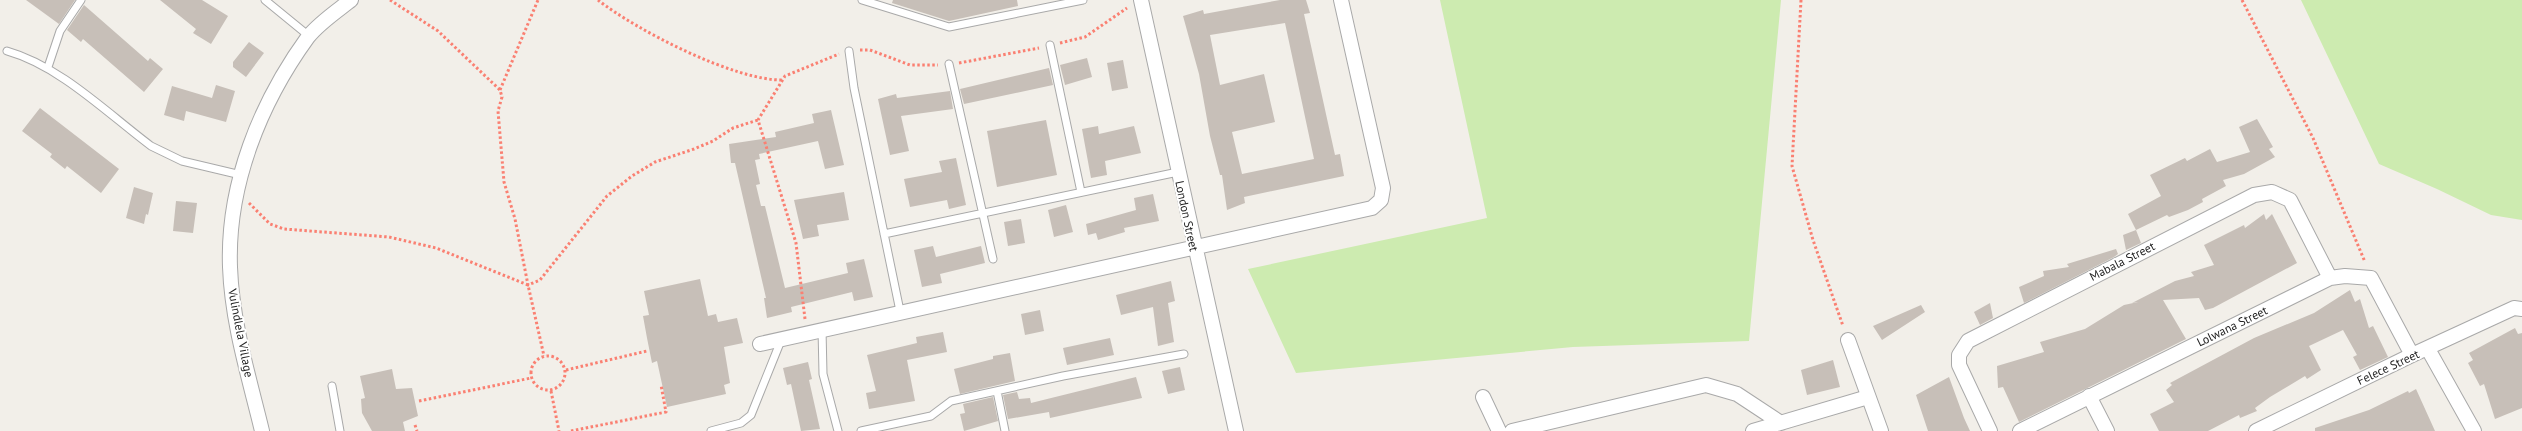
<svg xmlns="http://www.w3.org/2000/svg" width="2522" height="431" font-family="'PT Sans',sans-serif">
  <rect width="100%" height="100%" fill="#f2efe9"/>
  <path fill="#cdebb0" d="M1440 0H1781L1749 341 1573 347 1296 373 1248 269 1487 218Z
    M2301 0H2522V220L2491 215 2437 189 2379 164Z"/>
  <path fill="#c7bfb8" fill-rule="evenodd" d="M26 0H75L59 24Z
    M160 0H202L228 16 211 44 193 33 196 29Z
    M893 0H1017L1018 6 949 21 892 3Z
    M1280 0H1306L1310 13 1304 14 1335 155 1340 154 1344 176 1244 197 1245 203 1227 210 1222 175H1220L1210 136 1199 74 1183 16 1203 10 1204 14ZM1285 23 1314 159 1242 174 1232 132 1275 122 1264 74 1220 85 1210 35Z
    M84 5 148 61 150 58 163 69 144 92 83 39 81 42 67 30Z
    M249 42 264 53 246 77 233 67V62Z
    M1087 58 1092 77 1065 85 1060 65Z
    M1123 60 1128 88 1112 91 1107 63Z
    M1049 68 1053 85 964 104 960 89Z
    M216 85 235 91 226 122 186 111 184 121 164 115 172 86 212 98Z
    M950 91 953 109 901 116 909 151 890 155 878 99 896 94 897 98Z
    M40 108 119 169 101 193 67 166 65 169 50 157 52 154 22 131Z
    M831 110 844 165 825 169 818 141 759 154 760 159 755 160 760 184 756 185 761 206H765L785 288 848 273 846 263 864 259 873 297 854 301 852 292 791 307 792 312 767 318 764 298H766L735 163H731L729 144 776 137 775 132 814 123 812 114Z
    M2257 119 2273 147 2269 149 2275 157 2244 174 2223 180 2226 186 2202 199 2203 202 2188 210 2169 217 2167 215 2136 230 2128 214 2161 196 2150 175 2185 158 2187 161 2210 149 2217 162 2250 152 2239 127Z
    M1046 120 1057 175 997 187 987 131Z
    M1098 126 1099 134 1134 126 1141 153 1105 161 1107 175 1091 178 1082 129Z
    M956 158 966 205 949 209 947 200 910 207 904 179 942 172 939 161Z
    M134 187 153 193 148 215 146 214 144 224 126 218Z
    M844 192 849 220 817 225 819 236 803 239 794 200Z
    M1153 194 1159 221 1124 228 1125 232 1098 240 1096 233 1088 235 1086 224 1136 210 1134 198Z
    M176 201 197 203 193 233 173 231Z
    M1066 205 1073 232 1054 237 1048 210Z
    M2264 214 2266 220 2272 214 2297 263 2213 308 2205 310 2199 298 2163 300 2186 339 2019 422 2003 387 1998 388 1997 366 2044 352 2040 342 2085 329 2124 305 2138 302 2132 303 2175 281 2194 276 2191 272 2214 265 2204 245 2244 225 2245 228Z
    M1021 219 1025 243 1008 246 1004 222Z
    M2136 230 2141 243 2126 250 2123 235Z
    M933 246 936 257 981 246 985 263 940 274 942 283 922 287 914 250Z
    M2116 249 2118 254 2114 257 2024 303 2019 287 2044 276 2043 271 2069 267 2067 264Z
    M700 279 708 316 716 314 718 322 737 318 743 343 724 347 730 383 724 385 726 394 667 407 657 361 652 363 647 338 643 316 649 315 644 291Z
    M1171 281 1175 301 1168 303 1174 342 1158 346 1153 307 1121 315 1116 295Z
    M2350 290 2355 302 2360 299 2369 328 2373 326 2388 357 2360 370 2353 357 2357 355 2343 330 2309 346 2321 370 2307 379 2305 376 2270 397 2255 408 2257 411 2240 418 2239 415 2208 431H2159L2150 414 2174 402 2166 390 2172 385 2170 383 2254 338 2314 313Z
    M1990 303 1993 318 1980 325 1974 312Z
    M1921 305 1925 312 1882 340 1873 326Z
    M1040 310 1044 331 1025 335 1021 314Z
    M2515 328 2518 334 2522 333V408L2495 419 2484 384 2480 386 2468 363 2473 360 2469 353Z
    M943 332 947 352 907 360 915 401 869 409 866 393 876 391 867 355 917 343 916 337Z
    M1110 338 1114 355 1067 365 1063 348Z
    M1010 353 1015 381 960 394 954 369 993 359V356Z
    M1833 360 1840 387 1807 395 1801 370Z
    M808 362 812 379 809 380 820 429 801 431 791 384 787 385 783 368Z
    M1180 367 1185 390 1168 394 1162 371Z
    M392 369 396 389 412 388 418 416 403 422 405 431H372L362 413 361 399 365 398 360 376Z
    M1136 377 1142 398 1050 418 1049 412 1008 419 1003 395 1017 392 1019 399 1030 398 1031 403Z
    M1949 377 1964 418 1970 431H1928L1916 395Z
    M2416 389 2435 431H2315V428L2369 410 2408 391 2409 393Z
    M993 397 998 421 964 431 960 414 965 413 963 404Z"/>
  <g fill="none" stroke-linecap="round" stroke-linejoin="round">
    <defs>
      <path id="lane" d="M265 0 309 36
        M862 0 949 27 1083 0
        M1050 45 1081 192
        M7 51C60 66 107 113 151 146L182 161 241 175
        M849 51 854 88 900 311
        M949 64 993 259
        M48 67 60 31 81 0
        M884 234 1178 172
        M822 329 823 374 838 431
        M332 386 340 431
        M997 391 1005 431
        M711 431 741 423 751 415 782 338
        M861 431 931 416 951 401 1063 376 1184 354"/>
      <path id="street" d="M1141 0 1236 431
        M1848 340 1881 431
        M760 344 1372 208 1381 200 1383 188 1341 0
        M2428 349 2474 431
        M2089 396 2107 431
        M1483 397 1499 431
        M262 431C249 377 232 323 230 267 227 185 260 103 308 37 319 23 337 11 351 0
        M1512 431 1706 385 1737 394 1781 423
        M1753 431 1868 397
        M1990 431 1959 365V355L1968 341 2254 195 2272 192 2290 200 2330 278
        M2020 431 2330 278 2345 276 2371 278 2412 355
        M2256 431 2412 355 2514 308 2522 309"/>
    </defs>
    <use href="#lane" stroke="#a9a9a9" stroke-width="9"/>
    <use href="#street" stroke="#a9a9a9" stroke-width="16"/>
    <path stroke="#fa8072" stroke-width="3" stroke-dasharray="2.5 2.5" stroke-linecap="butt" d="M390 0 438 31 500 90 502 97 498 111 504 182 515 219 528 285 540 280 607 196 632 176 655 162 694 149 713 141 733 128 758 120
      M598 0C636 30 735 81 783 80
      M1801 0 1792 166 1813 240 1843 326
      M2242 0 2313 138 2365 262
      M1060 43 1085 37 1127 8
      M860 50H870L910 65H938
      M959 63 1039 48
      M500 90 538 0
      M249 203 270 224 284 229 389 237 436 248 528 285 544 356
      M805 319 796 243 758 120 785 76 839 54
      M531 373a17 17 0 1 1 34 0a17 17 0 1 1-34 0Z
      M566 370 647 351
      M551 391 559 431
      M419 401 531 378
      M415 425 417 431
      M571 431 666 412 661 385"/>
    <use href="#lane" stroke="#fff" stroke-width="7"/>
    <use href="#street" stroke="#fff" stroke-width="14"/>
  </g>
  <g text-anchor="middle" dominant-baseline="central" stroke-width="4" stroke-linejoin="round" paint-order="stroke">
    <g font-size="12" fill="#222" stroke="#fff">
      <text transform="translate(1187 216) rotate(78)">London Street</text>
      <text transform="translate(2122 261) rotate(-27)">Mabala Street</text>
      <text transform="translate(2232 326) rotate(-26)">Lolwana Street</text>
      <text transform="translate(241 333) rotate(79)">Vulindlela Village</text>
      <text transform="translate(2388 367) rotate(-25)">Felece Street</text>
    </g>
  </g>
</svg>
